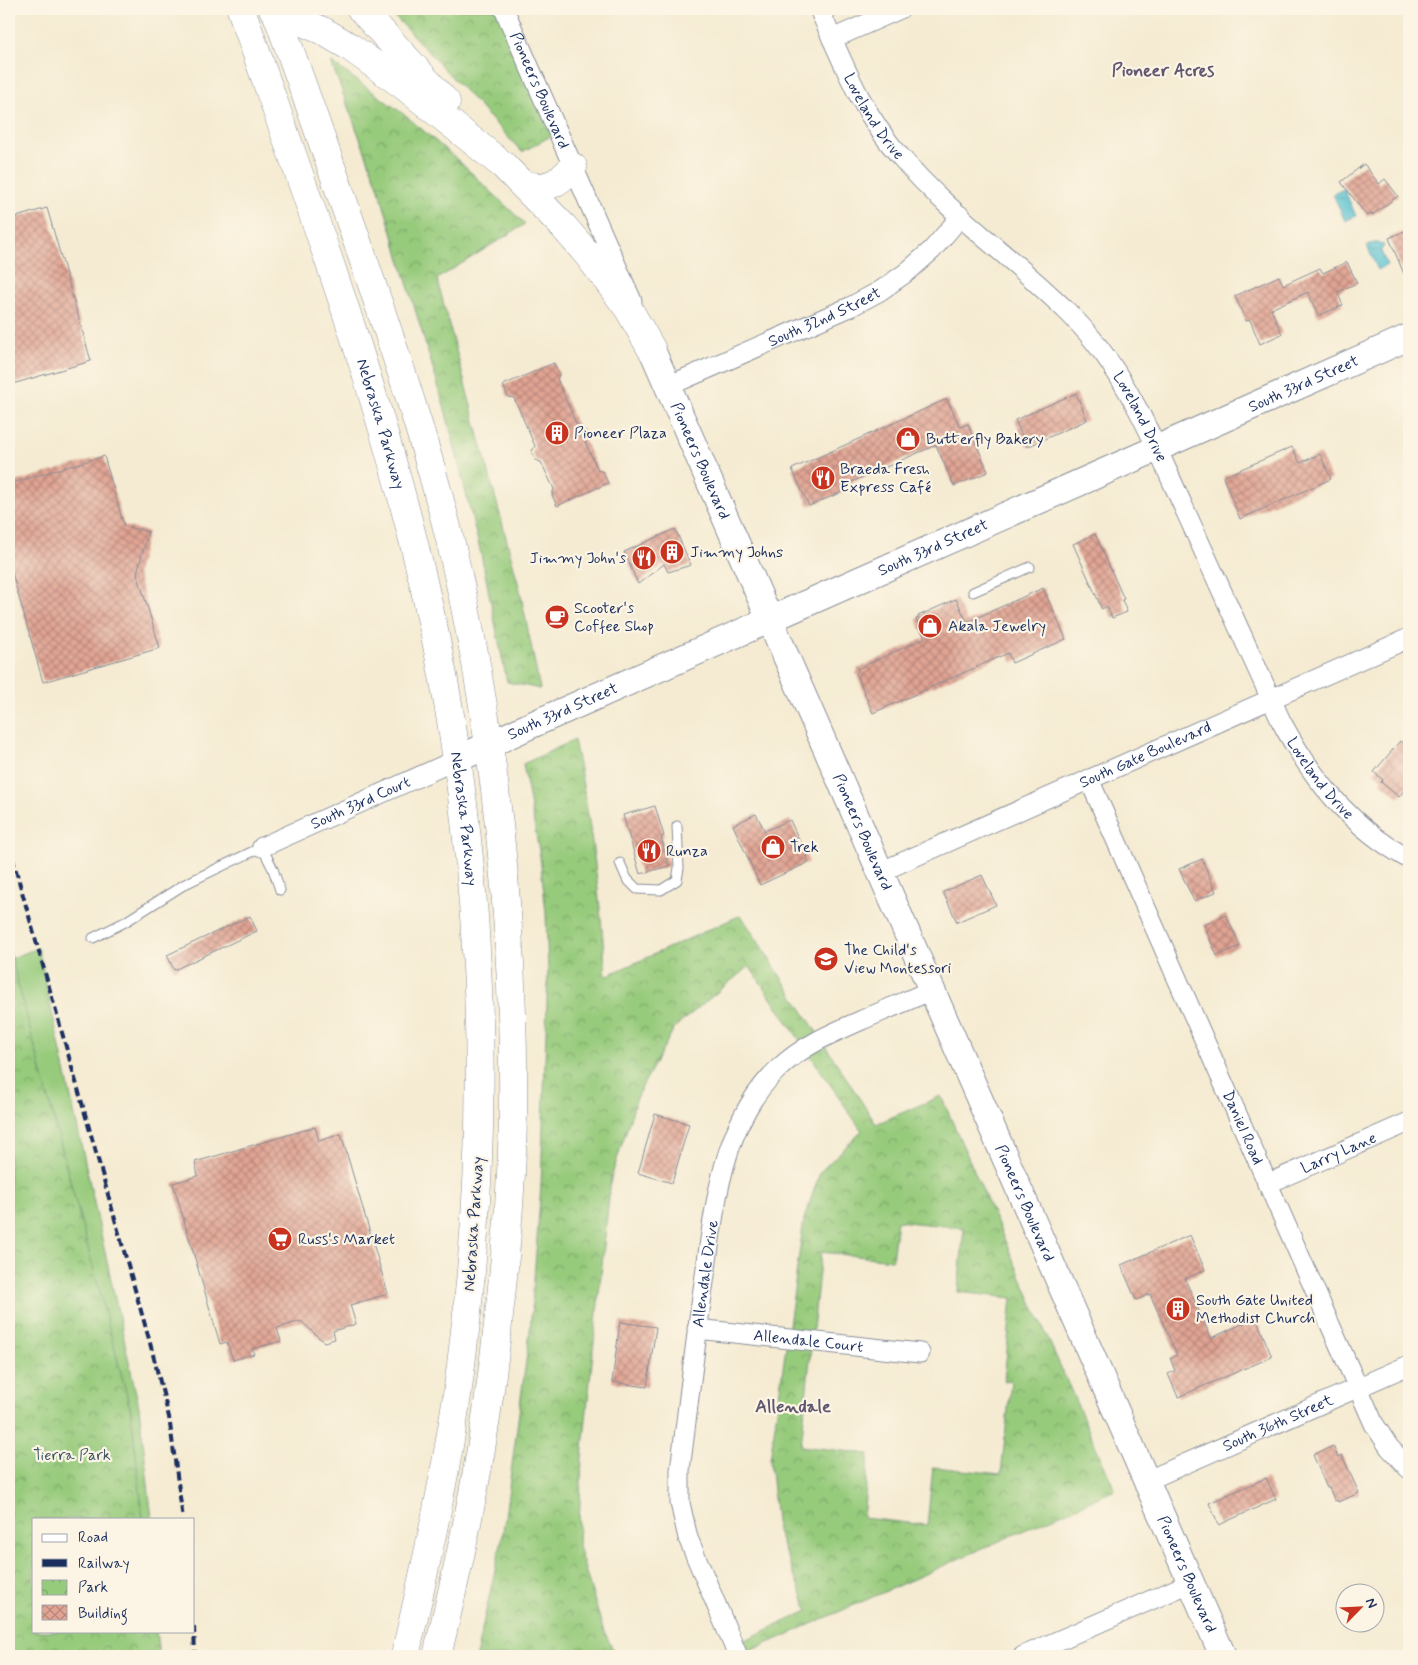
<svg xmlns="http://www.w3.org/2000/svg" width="1418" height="1665" font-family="Mynerve,sans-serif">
  <defs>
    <pattern id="park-crowns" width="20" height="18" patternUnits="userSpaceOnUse" patternTransform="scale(1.25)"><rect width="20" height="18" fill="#97cb7c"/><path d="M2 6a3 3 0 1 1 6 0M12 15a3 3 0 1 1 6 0" fill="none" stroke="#7aa569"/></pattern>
    <pattern id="water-ripples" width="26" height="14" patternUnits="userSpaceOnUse" patternTransform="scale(1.25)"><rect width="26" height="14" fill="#56c2d1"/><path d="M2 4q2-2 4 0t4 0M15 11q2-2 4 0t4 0" fill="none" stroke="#469ead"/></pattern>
    <pattern id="building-cross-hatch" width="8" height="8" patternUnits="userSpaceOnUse" patternTransform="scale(1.25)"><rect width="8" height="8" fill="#e1a493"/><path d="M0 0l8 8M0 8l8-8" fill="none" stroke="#b6867b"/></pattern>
  </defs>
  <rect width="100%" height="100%" fill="#fcf5e5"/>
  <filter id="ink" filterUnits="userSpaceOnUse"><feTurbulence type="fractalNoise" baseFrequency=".02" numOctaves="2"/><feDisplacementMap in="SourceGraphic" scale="10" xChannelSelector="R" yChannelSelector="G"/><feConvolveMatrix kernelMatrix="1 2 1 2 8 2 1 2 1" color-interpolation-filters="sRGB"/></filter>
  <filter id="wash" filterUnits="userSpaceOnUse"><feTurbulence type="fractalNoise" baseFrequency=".0096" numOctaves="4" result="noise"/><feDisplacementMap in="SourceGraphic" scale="20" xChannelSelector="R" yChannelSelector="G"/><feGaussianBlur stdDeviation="1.12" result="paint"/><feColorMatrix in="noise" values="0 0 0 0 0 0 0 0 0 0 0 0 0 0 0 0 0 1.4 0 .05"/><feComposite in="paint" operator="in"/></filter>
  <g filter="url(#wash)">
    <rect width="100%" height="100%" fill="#f5ebd2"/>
    <path fill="#97cb7c" stroke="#597d6d" d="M38 948 139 1407 152 1519H34L9 959Z"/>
    <path fill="url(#park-crowns)" stroke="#597d6d" fill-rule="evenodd" d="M388 9H504L558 132 522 152Z
      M331 62 405 115 460 162 525 224 437 279 519 586 540 689 507 682 481 554 445 409 378 186Z
      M574 740C591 818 600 897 606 976L741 915 876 1124 941 1096 1115 1490 739 1656H710L808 1611 777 1531 770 1460 804 1219 820 1172 862 1131 749 966 675 1027 638 1094 611 1178 582 1458 578 1546 603 1629 616 1656H476L502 1539 530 1331 541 1186 548 971 546 913 540 856 523 764ZM897 1221 964 1228 958 1292 1012 1298 1004 1381 1011 1382 1001 1474 933 1467 927 1525 863 1518 869 1454 801 1446 821 1252 892 1260Z
      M9 949 131 1411 143 1519H34V1631H156L159 1656H9Z"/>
    <path fill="url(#water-ripples)" stroke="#387898" d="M1344 189 1356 216 1345 221 1333 194Z
      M1377 242 1384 245 1381 251 1387 265 1378 270 1367 246Z"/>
    <g id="blocks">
      <path fill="url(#building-cross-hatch)" d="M1364 164 1379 184 1385 179 1398 196 1372 215 1371 214 1367 216 1341 182Z
        M47 208 91 361 9 385V219Z
        M1409 229V286L1389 238Z
        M1347 262 1357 283 1337 292 1343 305 1318 316 1308 292 1271 309 1282 334 1260 344 1250 320 1246 321 1235 296 1279 276 1283 285 1320 268 1323 273Z
        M554 363 559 374 557 379 578 428 583 429 587 438 585 442 598 470 603 472 608 483 557 506 552 495 554 489 541 462 535 460 532 451 535 446 514 398 508 397 503 385Z
        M1076 393 1087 420 1027 447 1015 420Z
        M947 399 960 427 968 424 988 472 954 486 936 445 845 485 847 490 809 506 792 469Z
        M1292 447 1300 463 1320 454 1331 479 1240 519 1223 477Z
        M104 456 124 526 148 532 137 573 160 648 43 682 9 562V484Z
        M675 529 691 565 668 572 664 564 638 584 624 552Z
        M1095 534 1124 599 1122 600 1127 612 1112 618 1107 606 1102 609 1073 544Z
        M1043 588 1066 639 1012 663 1008 653 873 713 856 673 858 671 857 669 925 638 916 619 919 618 918 616 956 599 967 622Z
        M1400 741 1409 749V784L1399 797 1381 782 1383 780 1374 772Z
        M655 806 664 836 661 837 669 866 640 874 623 815Z
        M756 814 765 831 790 820 809 862 760 885 733 825Z
        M1202 859 1216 892 1194 901 1179 869Z
        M982 875 996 905 957 922 943 892Z
        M1226 915 1240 946 1217 956 1204 925Z
        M250 916 257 931 174 970 167 955Z
        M655 1114 689 1124 672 1183 638 1173Z
        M315 1127 319 1141 341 1134 388 1294 350 1305 356 1324 333 1331 335 1339 324 1342 301 1321 277 1328 281 1341 252 1349 254 1354 233 1360 227 1342 220 1344 173 1183 198 1176 195 1162Z
        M1190 1235 1205 1270 1185 1279 1211 1338 1256 1318 1272 1357 1178 1397 1168 1374 1175 1371 1170 1358 1177 1355 1150 1294 1136 1300 1121 1265Z
        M620 1322 656 1327 647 1387 612 1382Z
        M1333 1446 1338 1457 1342 1455 1359 1493 1338 1502 1337 1500 1335 1501 1329 1488H1327L1313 1455Z
        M1266 1478 1276 1499 1219 1525 1209 1503Z"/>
    </g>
  </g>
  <g filter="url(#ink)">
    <use href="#blocks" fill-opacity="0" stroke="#888d98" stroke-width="1"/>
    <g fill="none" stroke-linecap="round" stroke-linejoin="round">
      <defs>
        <path id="lane" d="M973 592 1030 567
          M620 863 627 879 637 889 661 890 677 880 679 868 677 826
          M93 938 125 922 185 884 262 847 273 869 280 890"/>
        <g id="street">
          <path id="s1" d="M504 9 632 301"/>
          <path id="s2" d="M819 9C842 60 862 114 900 156 938 201 986 238 1030 277 1052 297 1075 317 1094 341 1134 391 1158 451 1184 508 1217 579 1249 650 1281 721 1312 779 1351 827 1409 859"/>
          <path d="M832 39 900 9"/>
          <path id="s3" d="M668 386 850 307 880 291 907 272 932 250 961 216"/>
          <path id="s4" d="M1089 779 1374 1424 1389 1447 1409 1469"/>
          <path id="s5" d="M262 847 458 759"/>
          <path id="s6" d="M880 872 1409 638"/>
          <path id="s7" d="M1267 1184 1409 1122"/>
          <path id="s8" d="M697 1329 920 1353"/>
          <path id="s9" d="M1146 1481 1409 1365"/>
          <path id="s10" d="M738 1656 688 1538 680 1503V1470C688 1407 695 1344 704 1282 715 1208 721 1123 778 1069 804 1044 837 1031 869 1017 890 1008 911 999 932 990"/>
          <path d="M1023 1656 1190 1583"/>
        </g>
        <g id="secondary">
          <path id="s11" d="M652 350 1223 1656"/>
          <path id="s12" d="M458 759 529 726 1409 337"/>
        </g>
        <g id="primary">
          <path id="s13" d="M241 9C308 201 380 391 425 590 484 843 494 1108 461 1365 449 1463 427 1560 405 1656"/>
          <path d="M273 9 323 31 350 47 403 85 504 166 563 226 588 255 628 308 652 350"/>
          <path d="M275 9C303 86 330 163 357 241 392 342 427 443 452 548 495 730 515 925 513 1112 512 1204 502 1298 490 1390 478 1480 458 1568 437 1656"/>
          <path d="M361 9 446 102"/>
          <path d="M523 184C546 191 558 184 573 167"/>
        </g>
      </defs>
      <use href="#lane" stroke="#888d98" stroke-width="11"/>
      <use href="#street" stroke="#888d98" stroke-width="21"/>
      <use href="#secondary" stroke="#888d98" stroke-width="28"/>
      <use href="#primary" stroke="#888d98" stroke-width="29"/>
      <use href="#lane" stroke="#fff" stroke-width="9"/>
      <use href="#street" stroke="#fff" stroke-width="19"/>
      <use href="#secondary" stroke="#fff" stroke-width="26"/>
      <use href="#primary" stroke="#fff" stroke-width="28"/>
      <path stroke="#1b2f5e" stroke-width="4" stroke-dasharray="8 4" stroke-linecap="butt" d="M9 846 149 1339 169 1417 183 1519
        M194 1626 195 1656"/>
    </g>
  </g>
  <defs>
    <symbol id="building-disc" viewBox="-11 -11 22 22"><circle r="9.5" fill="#c8321e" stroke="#fcf5e5"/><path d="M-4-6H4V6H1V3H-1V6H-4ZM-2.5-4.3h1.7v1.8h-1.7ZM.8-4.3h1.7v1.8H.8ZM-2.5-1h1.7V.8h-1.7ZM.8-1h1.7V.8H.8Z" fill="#fff"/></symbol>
    <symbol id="shop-disc" viewBox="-11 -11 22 22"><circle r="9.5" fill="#c8321e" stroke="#fcf5e5"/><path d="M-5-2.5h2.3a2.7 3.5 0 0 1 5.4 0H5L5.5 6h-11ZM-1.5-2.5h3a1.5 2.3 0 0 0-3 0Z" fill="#fff"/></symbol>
    <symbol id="restaurant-disc" viewBox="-11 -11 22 22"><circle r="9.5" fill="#c8321e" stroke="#fcf5e5"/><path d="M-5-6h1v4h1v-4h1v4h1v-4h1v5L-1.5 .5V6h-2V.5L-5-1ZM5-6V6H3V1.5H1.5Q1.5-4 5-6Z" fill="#fff"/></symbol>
    <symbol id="cafe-disc" viewBox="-11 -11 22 22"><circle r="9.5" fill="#c8321e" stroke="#fcf5e5"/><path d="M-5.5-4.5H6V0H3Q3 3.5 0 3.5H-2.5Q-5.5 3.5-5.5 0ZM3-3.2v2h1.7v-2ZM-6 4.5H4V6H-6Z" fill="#fff"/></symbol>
    <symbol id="school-disc" viewBox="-11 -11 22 22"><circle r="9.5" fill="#c8321e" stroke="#fcf5e5"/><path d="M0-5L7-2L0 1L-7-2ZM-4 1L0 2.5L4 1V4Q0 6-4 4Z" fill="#fff"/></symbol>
    <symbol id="supermarket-disc" viewBox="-11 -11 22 22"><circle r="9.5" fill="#c8321e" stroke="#fcf5e5"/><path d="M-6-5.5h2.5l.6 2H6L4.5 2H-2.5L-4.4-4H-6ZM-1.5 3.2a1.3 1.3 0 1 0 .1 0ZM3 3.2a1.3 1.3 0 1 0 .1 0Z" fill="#fff"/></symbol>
  </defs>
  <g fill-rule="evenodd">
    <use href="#building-disc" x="543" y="419" width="28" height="28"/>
    <use href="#shop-disc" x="894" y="425" width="28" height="28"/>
    <use href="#restaurant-disc" x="809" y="464" width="28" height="28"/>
    <use href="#building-disc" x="658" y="538" width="28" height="28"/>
    <use href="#restaurant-disc" x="630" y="544" width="28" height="28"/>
    <use href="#cafe-disc" x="543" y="603" width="28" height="28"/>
    <use href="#shop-disc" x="916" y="612" width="28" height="28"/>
    <use href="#shop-disc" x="759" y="833" width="28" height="28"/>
    <use href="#restaurant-disc" x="635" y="837" width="28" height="28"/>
    <use href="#school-disc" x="812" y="945" width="28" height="28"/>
    <use href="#supermarket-disc" x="266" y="1225" width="28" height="28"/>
    <use href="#building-disc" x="1164" y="1295" width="28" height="28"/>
  </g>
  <g text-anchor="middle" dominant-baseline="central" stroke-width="4.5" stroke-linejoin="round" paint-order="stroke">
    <g font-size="16" fill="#1b2f5e" stroke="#fcf5e5">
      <text stroke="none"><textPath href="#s1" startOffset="89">Pioneers Boulevard</textPath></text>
      <text stroke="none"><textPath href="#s2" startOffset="121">Loveland Drive</textPath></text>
      <text stroke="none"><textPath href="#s3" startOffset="171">South 32nd Street</textPath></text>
      <text stroke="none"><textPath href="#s12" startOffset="925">South 33rd Street</textPath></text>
      <text stroke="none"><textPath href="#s2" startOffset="526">Loveland Drive</textPath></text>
      <text stroke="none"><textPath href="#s13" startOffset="438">Nebraska Parkway</textPath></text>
      <text stroke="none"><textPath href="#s11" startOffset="121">Pioneers Boulevard</textPath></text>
      <text stroke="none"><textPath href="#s12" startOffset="520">South 33rd Street</textPath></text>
      <text stroke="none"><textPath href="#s12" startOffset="115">South 33rd Street</textPath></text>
      <text stroke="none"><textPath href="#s6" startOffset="290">South Gate Boulevard</textPath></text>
      <text stroke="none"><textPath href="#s2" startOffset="931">Loveland Drive</textPath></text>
      <text stroke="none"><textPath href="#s5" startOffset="108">South 33rd Court</textPath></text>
      <text stroke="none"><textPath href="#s13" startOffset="842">Nebraska Parkway</textPath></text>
      <text stroke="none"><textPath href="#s11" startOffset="526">Pioneers Boulevard</textPath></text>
      <text stroke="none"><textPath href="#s4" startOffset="381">Daniel Road</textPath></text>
      <text stroke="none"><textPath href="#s7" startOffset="78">Larry Lane</textPath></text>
      <text stroke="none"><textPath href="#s11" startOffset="931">Pioneers Boulevard</textPath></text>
      <text transform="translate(474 1224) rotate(-86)">Nebraska Parkway</text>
      <text stroke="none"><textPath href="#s10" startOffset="395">Allendale Drive</textPath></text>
      <text stroke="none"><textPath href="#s8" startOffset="112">Allendale Court</textPath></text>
      <text stroke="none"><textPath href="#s9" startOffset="144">South 36th Street</textPath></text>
      <text stroke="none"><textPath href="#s11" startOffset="1336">Pioneers Boulevard</textPath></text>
    </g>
    <g font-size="16" fill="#1b2f5e" stroke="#fcf5e5" text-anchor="start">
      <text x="574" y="433">Pioneer Plaza</text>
      <text x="926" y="439">Butterfly Bakery</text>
      <text x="840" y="469">Braeda Fresh<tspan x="840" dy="18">Express Café</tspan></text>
      <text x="690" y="552">Jimmy Johns</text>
      <text x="626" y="558" text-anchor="end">Jimmy John's</text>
      <text x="574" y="608">Scooter's<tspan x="574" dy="18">Coffee Shop</tspan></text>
      <text x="948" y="626">Akala Jewelry</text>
      <text x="790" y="847">Trek</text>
      <text x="666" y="851">Runza</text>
      <text x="844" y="950">The Child's<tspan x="844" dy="18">View Montessori</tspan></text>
      <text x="298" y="1239">Russ's Market</text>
      <text x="1196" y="1300">South Gate United<tspan x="1196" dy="18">Methodist Church</tspan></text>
    </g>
    <g font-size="16" fill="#3a5666" stroke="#fcf5e5">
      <text x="72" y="1455">Tierra Park</text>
    </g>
    <g font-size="18" font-weight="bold" fill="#605871" stroke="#fcf5e5">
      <text x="1163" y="71">Pioneer Acres</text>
      <text x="793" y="1407">Allendale</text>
    </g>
  </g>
  <rect width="1418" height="1665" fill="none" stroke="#fcf5e5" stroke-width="30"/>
  <rect x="32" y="1518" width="162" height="115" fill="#fcf5e5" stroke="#a2a6af"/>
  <rect x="42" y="1534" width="25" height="8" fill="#ffffff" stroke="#a2a6af"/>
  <text x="78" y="1542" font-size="15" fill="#1b2f5e">Road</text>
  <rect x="42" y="1559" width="25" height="8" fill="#1b2f5e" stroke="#a2a6af"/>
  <text x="78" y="1568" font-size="15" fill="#1b2f5e">Railway</text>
  <rect x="42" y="1580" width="25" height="15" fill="url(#park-crowns)" stroke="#a2a6af"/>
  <text x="78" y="1592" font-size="15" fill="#1b2f5e">Park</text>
  <rect x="42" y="1605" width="25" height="15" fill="url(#building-cross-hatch)" stroke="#a2a6af"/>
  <text x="78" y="1618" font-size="15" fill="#1b2f5e">Building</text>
  <g transform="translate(1360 1608) rotate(66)"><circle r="24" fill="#fcf5e5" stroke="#a2a6af"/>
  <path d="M0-4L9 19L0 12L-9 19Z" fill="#c8321e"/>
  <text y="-8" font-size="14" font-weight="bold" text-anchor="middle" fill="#1b2f5e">N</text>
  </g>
</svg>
